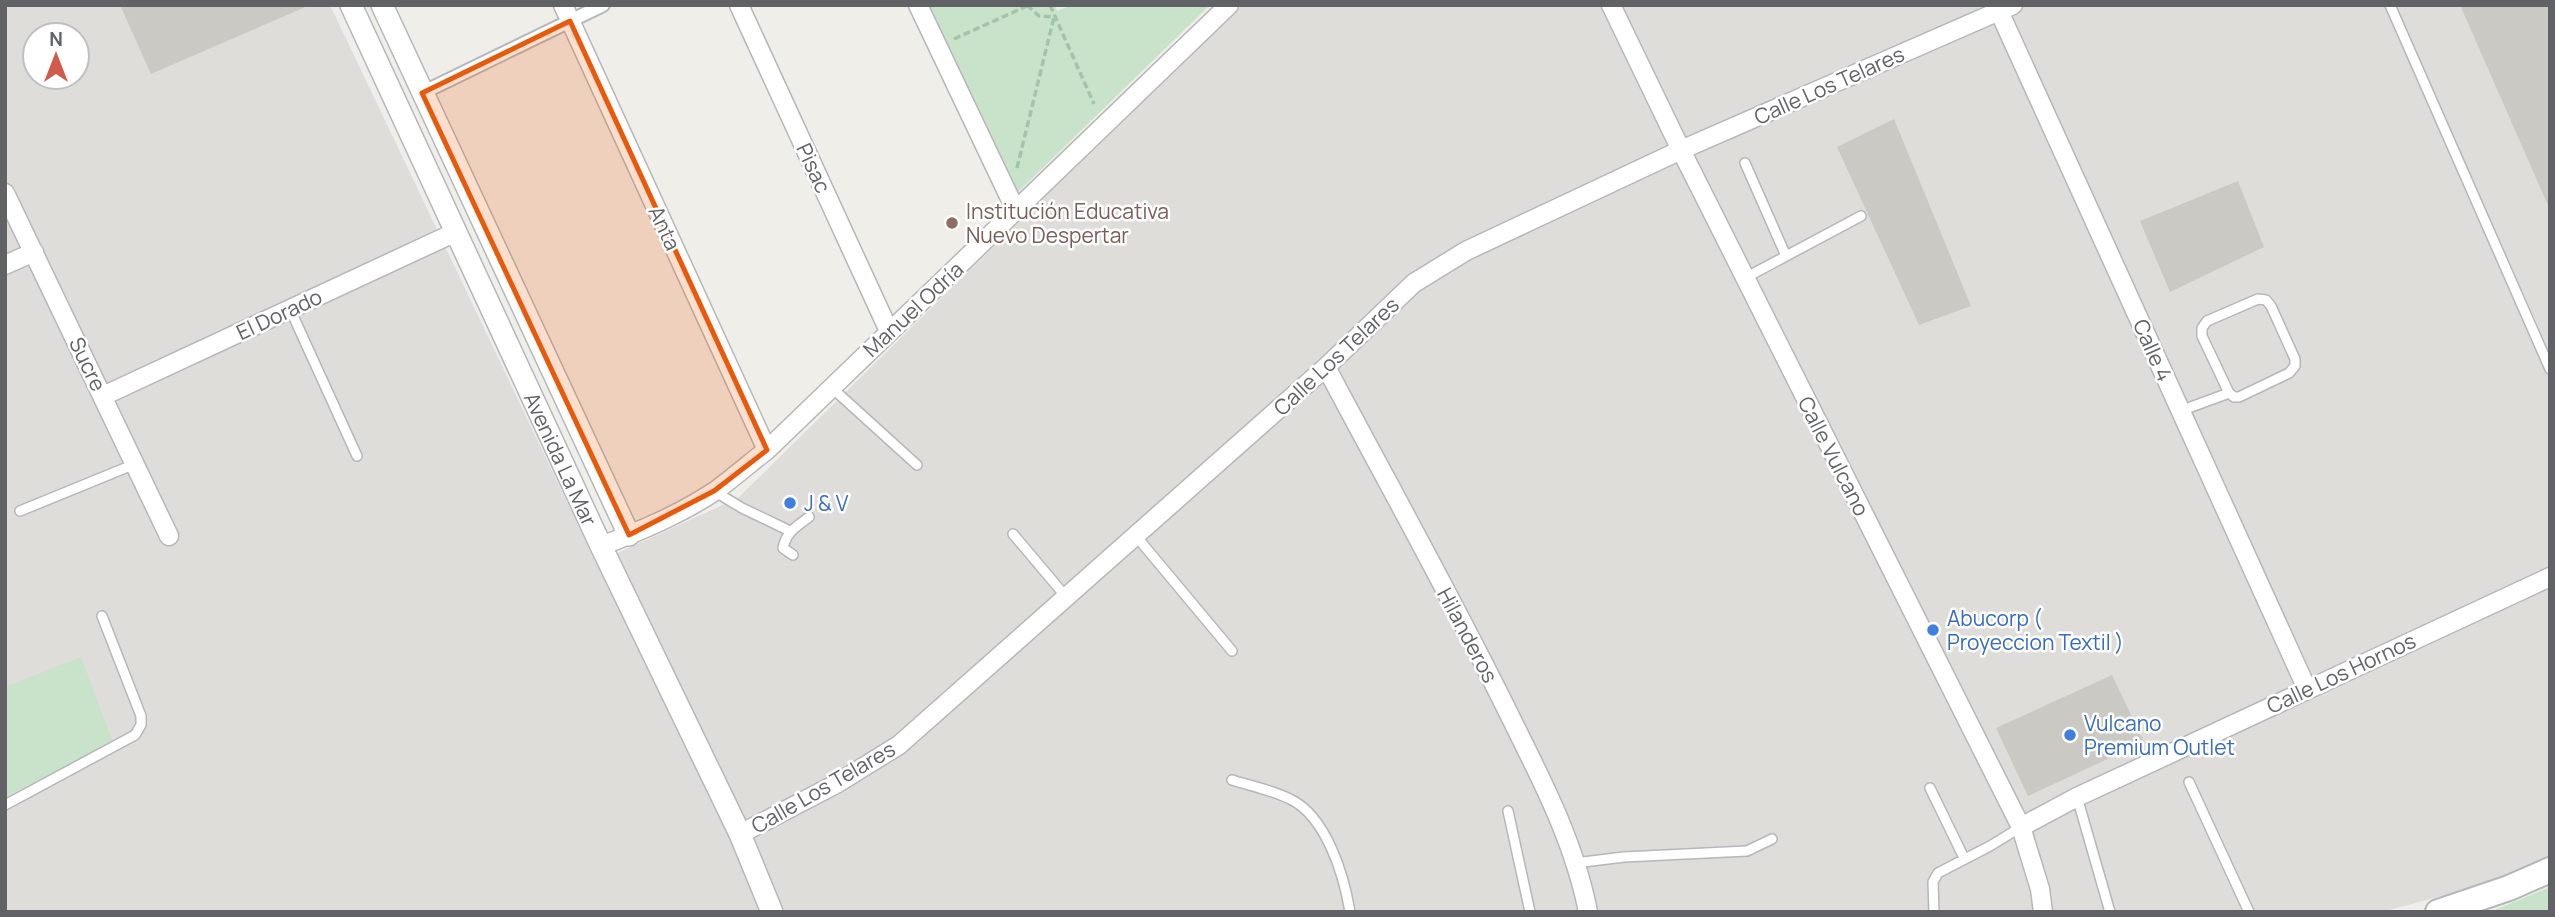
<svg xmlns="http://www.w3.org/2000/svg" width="2555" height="917" font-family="Manrope,sans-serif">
  <rect width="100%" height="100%" fill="#f0eee9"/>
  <path fill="#dfddda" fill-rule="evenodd" d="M5 5H330L596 563 738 498 1233 11 1243 5H2550V859L2500 880 2382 912H5ZM35 35H77V77H35Z"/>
  <path fill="#c9e3ca" d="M925 5H1055L1057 11 1071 5H1210L1015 195Z
    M81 657 113 742 5 797V687Z
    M2550 887V912H2490Z"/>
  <path fill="#cbc9c4" d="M120 5H310L151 74Z
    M2460 5H2550V210Z
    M1894 119 1971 306 1919 325 1837 147Z
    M2238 181 2264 247 2170 292 2140 221Z
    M2112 675 2144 742 2028 796 1996 728Z"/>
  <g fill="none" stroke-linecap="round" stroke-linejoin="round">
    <defs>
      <path id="service" d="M2390 5 2550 369
        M1745 163 1786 256
        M1745 278 1861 216
        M2258 299 2266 300 2271 306 2295 359V366L2289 373 2239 397H2234L2229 393 2202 336V328L2207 321Z
        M290 309 357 456
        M831 387 917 465
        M2180 411 2229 393
        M714 491 742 508 790 531
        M20 511 135 464
        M1013 534 1067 598
        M1136 536 1232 651
        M793 555 783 548C786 532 797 526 809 517
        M1232 780C1251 786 1272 790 1290 799 1326 816 1344 875 1350 912
        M2189 782 2249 912
        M1930 788 1964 858
        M2077 797 2110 912
        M5 805 135 735 141 725V716L102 616
        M1508 811 1530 912
        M1575 863 1624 857 1747 851 1772 839
        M1934 912 1933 882 1938 873 1990 846 2021 827"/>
      <path id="pedestrian" d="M422 93 603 5"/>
      <path id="minor" d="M563 5 767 450
        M739 5 889 331
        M918 5 1016 211
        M1611 5 1681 150 2021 827 2040 889 2043 912
        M1999 11 2307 689
        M5 193 169 536
        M5 265 34 252
        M1326 367C1386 480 1448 591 1505 706 1537 771 1574 839 1588 912
        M103 396 456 232
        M601 546C640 531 681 514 715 491 733 478 750 463 767 450L1229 5
        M2021 827 2077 797 2550 577
        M740 834 836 784 899 745 1326 367 1414 283 1466 251 1681 150 2013 5"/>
      <g id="tertiary">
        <path id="s1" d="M351 5 601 546 740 834 772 912"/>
        <path d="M382 5 629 535"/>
      </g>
      <path id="secondary" d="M2438 912 2509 888 2550 870"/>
    </defs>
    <use href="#service" stroke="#b5b7bb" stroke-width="12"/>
    <use href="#pedestrian" stroke="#b5b7bb" stroke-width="16"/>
    <use href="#minor" stroke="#b5b7bb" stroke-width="21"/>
    <use href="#tertiary" stroke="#b5b7bb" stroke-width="24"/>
    <use href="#secondary" stroke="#b4b7bb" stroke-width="28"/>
    <path stroke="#a3c3ad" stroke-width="3.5" stroke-dasharray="7 3.5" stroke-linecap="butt" d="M1027 5 1039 16 1055 17
      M1050 5 1094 104
      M954 39 1027 6
      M1017 168 1054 17"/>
    <use href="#service" stroke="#fff" stroke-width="9"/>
    <use href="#pedestrian" stroke="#fff" stroke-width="12"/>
    <use href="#minor" stroke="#fff" stroke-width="18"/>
    <use href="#tertiary" stroke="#fff" stroke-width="21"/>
    <use href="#secondary" stroke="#fff" stroke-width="24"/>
  </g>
  <path fill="#e8590c" fill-opacity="0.2" stroke="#e8590c" stroke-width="5" stroke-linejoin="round" d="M570 21 767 450 714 491 629 535 422 93Z"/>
  <circle fill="#8d6e63" stroke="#fff" stroke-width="2.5" cx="952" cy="223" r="7"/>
  <g fill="#3f7fe0" stroke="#fff" stroke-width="2.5">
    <circle cx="790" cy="503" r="7"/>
    <circle cx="1933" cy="630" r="7"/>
    <circle cx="2070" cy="735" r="7"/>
  </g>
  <g text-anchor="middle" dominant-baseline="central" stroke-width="5" stroke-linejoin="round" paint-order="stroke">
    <g font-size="21" fill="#606266" stroke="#fff">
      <text transform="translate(1829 85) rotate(-24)">Calle Los Telares</text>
      <text transform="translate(814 168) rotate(65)">Pisac</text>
      <text transform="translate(665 228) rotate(65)">Anta</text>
      <text transform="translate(913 309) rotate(-43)">Manuel Odría</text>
      <text transform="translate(279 314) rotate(-25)">El Dorado</text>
      <text transform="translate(2153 350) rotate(66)">Calle 4</text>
      <text transform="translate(1336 356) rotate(-43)">Calle Los Telares</text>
      <text transform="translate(88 364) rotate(64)">Sucre</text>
      <text transform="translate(1834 456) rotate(63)">Calle Vulcano</text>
      <text stroke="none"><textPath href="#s1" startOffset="500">Avenida La Mar</textPath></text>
      <text transform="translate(1468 635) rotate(62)">Hilanderos</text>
      <text transform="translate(2341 673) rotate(-25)">Calle Los Hornos</text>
      <text transform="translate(823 787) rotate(-30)">Calle Los Telares</text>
    </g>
    <g font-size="21" fill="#785e54" stroke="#fff" text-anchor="start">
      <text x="966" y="211">Institución Educativa<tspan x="966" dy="24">Nuevo Despertar</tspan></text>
    </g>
    <g font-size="21" fill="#366cbe" stroke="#fff" text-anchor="start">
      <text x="804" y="503">J &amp; V</text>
      <text x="1947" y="618">Abucorp (<tspan x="1947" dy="24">Proyeccion Textil )</tspan></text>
      <text x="2084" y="723">Vulcano<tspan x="2084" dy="24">Premium Outlet</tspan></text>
    </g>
  </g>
  <rect width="2555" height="917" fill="none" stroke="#606266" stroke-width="14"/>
  <g transform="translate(56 56)"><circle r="33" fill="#ffffff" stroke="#bfc0c2" stroke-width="2"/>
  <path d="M0-5L12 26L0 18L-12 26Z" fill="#d35b4b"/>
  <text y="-10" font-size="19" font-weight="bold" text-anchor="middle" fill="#606266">N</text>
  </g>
</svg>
